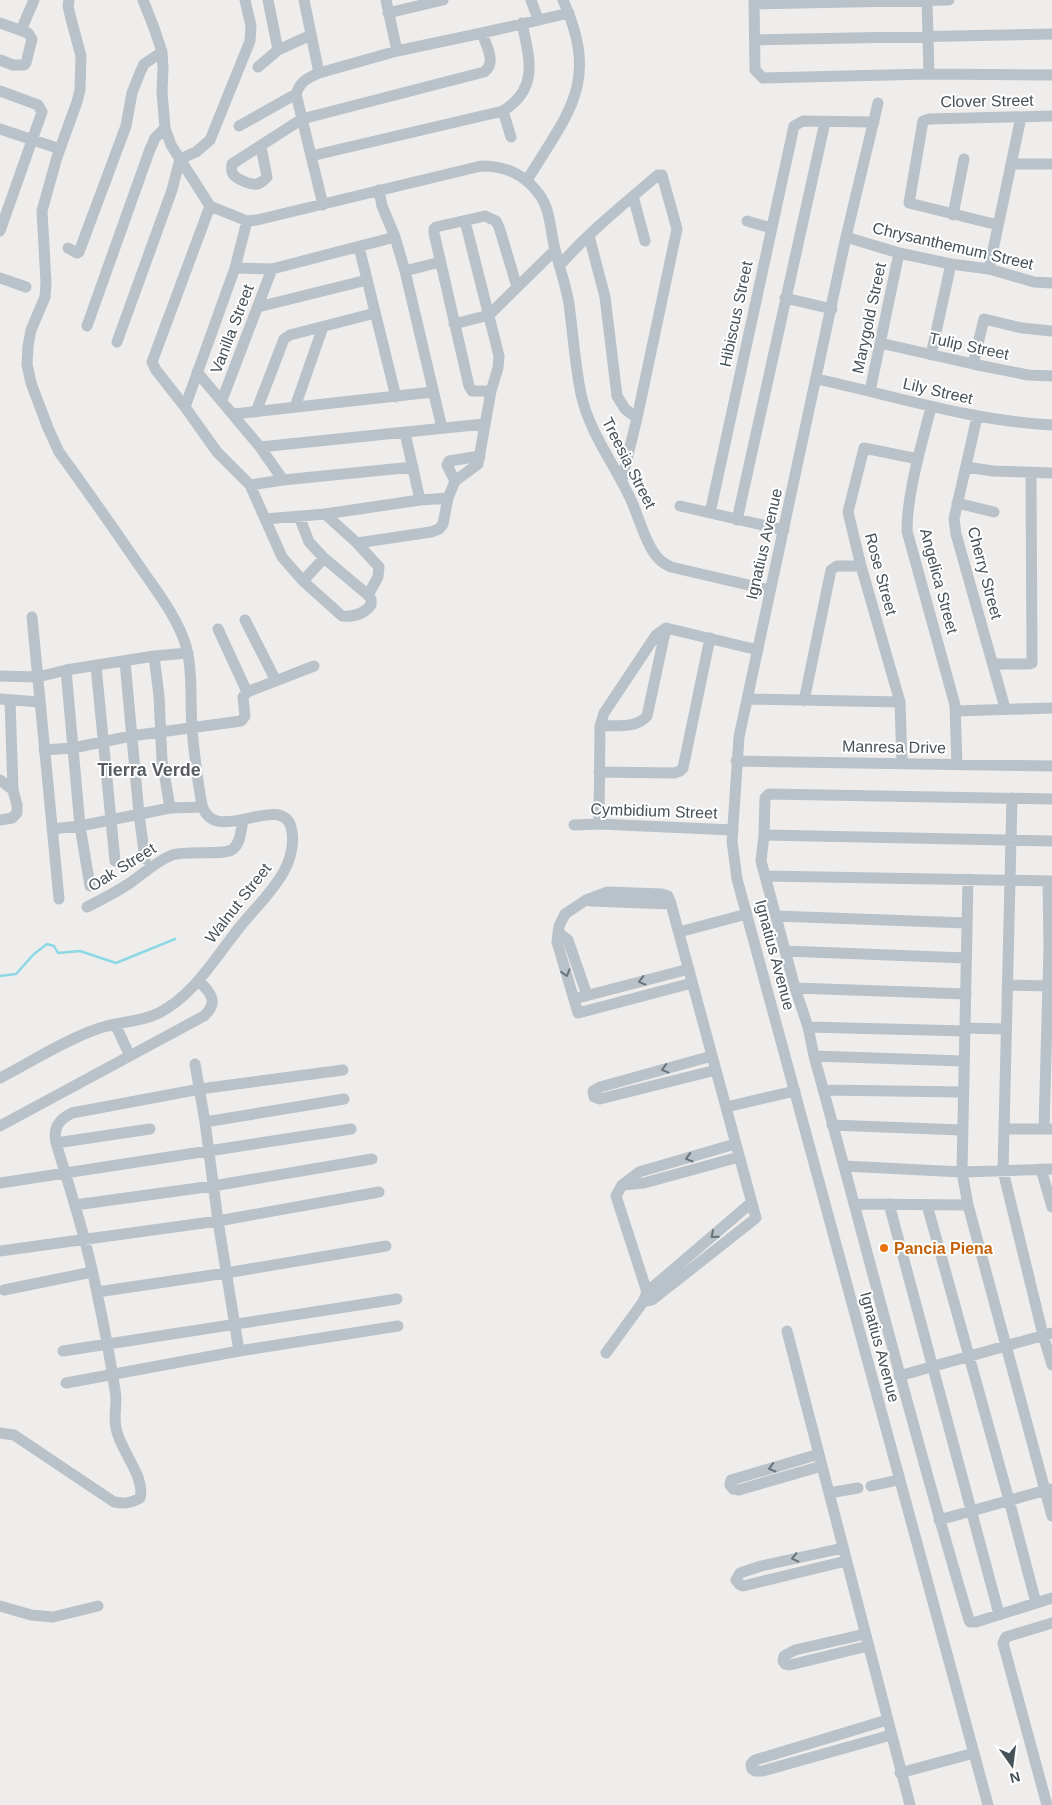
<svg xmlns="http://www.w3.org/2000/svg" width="1052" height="1805" font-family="Arial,sans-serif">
  <rect width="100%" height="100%" fill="#efecec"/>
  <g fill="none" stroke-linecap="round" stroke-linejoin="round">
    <path stroke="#8cd8e5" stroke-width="2.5" d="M0 976 16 974 34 954 47 944 54 946 58 953 80 951 116 963 175 939"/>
    <path stroke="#b8c2c8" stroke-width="11" d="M143 0 154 28 162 52 163 68 162 92 165 128 171 145 210 206 247 221 257 220 481 166C506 166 524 174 539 194 551 210 550 231 555 249 559 267 566 285 569 304 573 334 575 365 581 394 589 432 615 465 631 500 639 517 646 546 659 559 662 562 667 565 671 567L770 590
      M268 0 278 50
      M304 0 319 73
      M386 0 397 51
      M531 0 538 19
      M754 0 755 70 763 78 929 74 1052 75
      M927 0 929 74
      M754 4 949 0
      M388 13 443 0
      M0 23 28 33 32 39 26 63 24 65H13L0 60
      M21 30 34 0
      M755 40 1052 34
      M258 67 278 50 311 35
      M0 91 38 105 42 112 0 231
      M878 103 846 237 739 737 732 841 737 879 988 1805
      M503 111 511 137
      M239 126 296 94
      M0 129 60 149
      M261 147 267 177C264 180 262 183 257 184 251 185 234 179 232 172 231 170 232 166 232 164L302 119 484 72C497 63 486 45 482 33
      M311 156 503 111C540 88 529 58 522 23
      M1012 164H1052
      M527 180C569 112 600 82 563 0
      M379 190 382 206 395 237 405 271 442 428
      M633 196 645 241
      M323 205 296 94C300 82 307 78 319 73L397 51 482 33 569 13
      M210 206 152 362 156 370 185 407 235 268 247 221
      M953 215 964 159
      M465 221 499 356 498 368 491 391H472L469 386 434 233V229L436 227 485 216 496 221 499 227 517 287
      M747 221 771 228
      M998 225 909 203 923 121 929 119 1052 116
      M589 236 605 297 617 396 625 409 637 418
      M846 237 899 253 951 264 989 269 1034 282 1052 283
      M359 247 396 397
      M68 248 77 253 79 252 126 126 132 93 139 75 144 64 162 52
      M560 265C589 232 624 204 658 175H662L677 229 637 418 622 480
      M235 268 272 269 395 237
      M989 269 1021 117
      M405 271 440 262
      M0 278 26 287
      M785 298 832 309
      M258 307 367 280
      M454 324 489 315 555 250
      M87 326 149 152 155 138 165 128
      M117 342 172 190 180 159 196 152 210 140 250 41 251 26 245 0
      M880 343 973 364 1028 375 1052 376
      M931 355 951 264
      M973 364 984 319 1022 328 1052 331
      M197 372 260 447 283 480
      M817 379C895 396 972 421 1052 425
      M870 391 899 253
      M222 400 272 269
      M185 407 217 452 250 485 282 557 303 581 342 616C353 617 364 614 371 605V599L368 595 378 577 379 567 357 543 325 514
      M295 407 323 327
      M931 407C922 444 907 492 907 531L955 705 957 765
      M256 412 284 339 290 335 375 313
      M234 414 433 392
      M977 417 954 519 956 534 1005 708
      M405 433 420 500
      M260 447 484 424
      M966 467 993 471 1052 473
      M455 481 447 465 449 461 480 456
      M250 485 283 480 413 467
      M957 503 994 512
      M680 506 784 530
      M710 513 794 126 803 121 874 122
      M299 516 309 542 324 558 368 595
      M265 519 325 514 420 500 448 498
      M737 520 825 122
      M357 543 431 532 439 529 443 524 448 498 455 481 478 464 491 391
      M303 581 324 558
      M32 617 59 899
      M245 620 276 681
      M666 628 758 650
      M218 629 247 692
      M154 656 159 696 162 760 170 808
      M125 662 139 814 145 859
      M993 664H1029L1032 663V660L1031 474
      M96 666 115 861
      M66 670 80 826 90 886
      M0 676 38 677 66 670 154 656 188 653
      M0 699 39 702
      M747 699 900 702
      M804 701 831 570 837 566H861
      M956 711 1052 708
      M600 726C616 725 636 729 647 716L666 628
      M44 750 73 748 131 736 241 721 245 716 243 697 247 692 314 666
      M736 761 1052 766
      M902 764 900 702 861 566 848 512 864 448 918 459
      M599 772 674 773 680 771 683 768 710 638
      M0 780 13 790
      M1012 798 1003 1171 1043 1335 1052 1365
      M1052 799 769 794 765 798 764 835 761 861 795 988 808 1027 814 1056C866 1244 913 1433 969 1620L970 1622H976L1052 1598
      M0 820 12 818 17 813V805L13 790 10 700
      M599 824 600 726 604 713 656 635 666 628
      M574 825 599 824 733 830
      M52 829 80 826 170 808 202 807
      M764 835 1052 841
      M765 876 1052 881
      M968 879 962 1172 968 1205 1052 1516
      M590 901 671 904
      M87 907C101 900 116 892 130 883 144 873 157 861 172 855 188 850 225 856 233 849 241 843 241 829 243 820
      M776 916 967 923
      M558 932 568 940 587 995
      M679 932 747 914
      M785 951 966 958
      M1007 985 1052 986
      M795 988 966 994
      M574 999 689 969
      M115 1024 130 1056
      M808 1027 965 1031
      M966 1028 1006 1029
      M712 1056 600 1087 593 1091 594 1097 600 1099 716 1070
      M814 1056 963 1061
      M195 1064 205 1122 218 1221 239 1351
      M0 1078C31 1062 65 1040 97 1029 118 1021 139 1023 159 1013 194 995 215 958 239 928 254 909 273 892 284 871 291 859 295 840 291 827 280 790 209 852 201 800 197 776 194 752 192 728 190 701 193 672 186 646 177 616 155 589 138 564 112 526 86 489 59 452L48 428 31 383 27 364 28 346 31 330 45 297 46 283 42 211 57 157 77 102 80 90 81 56 71 19 68 6 69 0
      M823 1090 962 1092
      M726 1107 795 1091
      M205 1122 344 1099
      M832 1125 961 1130
      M0 1126 204 1016C219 1002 211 993 199 981
      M1005 1129H1052
      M1044 1129 1049 948 1048 881
      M56 1143 150 1129
      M844 1166 962 1172 1052 1169
      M1041 1169 1052 1207
      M0 1183 351 1129
      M622 1185 644 1183 739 1157
      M854 1204 968 1205
      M889 1204 999 1614
      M75 1205 213 1186 372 1159
      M927 1205 1009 1500 1036 1603
      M0 1251 218 1221 379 1192
      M4 1290 92 1272
      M97 1292 226 1273 386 1246
      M647 1292 616 1196 622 1185 639 1172 735 1144
      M643 1302 652 1300 756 1218 671 904 668 896 662 894 608 892 586 900 565 914 559 926 557 942 578 1013 692 983
      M787 1331 910 1805
      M63 1351 397 1299
      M606 1353 643 1302 647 1292 751 1203
      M899 1376 1052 1333
      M66 1383 239 1351 398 1326
      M0 1433 14 1435 114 1502C125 1504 131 1503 140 1498 146 1477 120 1451 116 1428 113 1415 118 1402 115 1390 110 1358 104 1325 97 1293 87 1242 71 1192 56 1143 53 1128 58 1120 72 1113L200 1089 343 1070
      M819 1454 738 1478 731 1480 730 1485 733 1489 739 1490 822 1466
      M871 1486 898 1480
      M829 1493 858 1488
      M939 1520 1050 1489
      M843 1548 761 1566 740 1573 736 1580 739 1584 743 1586 846 1561
      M0 1606 31 1615 53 1617 98 1606
      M865 1634 795 1650 784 1656 783 1661 785 1664 790 1665 868 1646
      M887 1720 755 1760 751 1764 752 1769 755 1771H763L891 1735
      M900 1773 974 1753
      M1047 1805 1003 1643 1006 1637 1052 1623"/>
  </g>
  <defs><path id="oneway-chevron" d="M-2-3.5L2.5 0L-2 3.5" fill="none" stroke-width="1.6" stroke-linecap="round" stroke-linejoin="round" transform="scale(1.25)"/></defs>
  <g stroke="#68737a">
    <use href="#oneway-chevron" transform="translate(566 973) rotate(73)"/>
    <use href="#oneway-chevron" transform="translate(642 981) rotate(165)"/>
    <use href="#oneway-chevron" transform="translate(665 1069) rotate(165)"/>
    <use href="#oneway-chevron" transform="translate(689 1158) rotate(164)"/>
    <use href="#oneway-chevron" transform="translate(714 1235) rotate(140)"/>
    <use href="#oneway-chevron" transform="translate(772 1468) rotate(164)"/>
    <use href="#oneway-chevron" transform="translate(795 1558) rotate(167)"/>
  </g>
  <circle fill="#e8710a" stroke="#fff" stroke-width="2" cx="884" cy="1248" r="5"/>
  <g text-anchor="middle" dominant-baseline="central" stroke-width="4" stroke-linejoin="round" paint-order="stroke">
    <g font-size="16" fill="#465158" stroke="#fff">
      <text transform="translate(987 101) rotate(-1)">Clover Street</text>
      <text transform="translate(953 246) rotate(13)">Chrysanthemum Street</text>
      <text transform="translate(736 314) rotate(-78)">Hibiscus Street</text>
      <text transform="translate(869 318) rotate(-78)">Marygold Street</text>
      <text transform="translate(232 329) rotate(-69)">Vanilla Street</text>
      <text transform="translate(969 346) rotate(12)">Tulip Street</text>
      <text transform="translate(938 391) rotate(13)">Lily Street</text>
      <text transform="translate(629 463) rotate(63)">Treesia Street</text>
      <text transform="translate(764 544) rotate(-77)">Ignatius Avenue</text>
      <text transform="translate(985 573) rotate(75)">Cherry Street</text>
      <text transform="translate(881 574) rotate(75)">Rose Street</text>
      <text transform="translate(939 581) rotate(75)">Angelica Street</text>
      <text transform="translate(894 747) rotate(1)">Manresa Drive</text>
      <text transform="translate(654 811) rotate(2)">Cymbidium Street</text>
      <text transform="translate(122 867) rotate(-32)">Oak Street</text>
      <text transform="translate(238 903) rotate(-52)">Walnut Street</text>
      <text transform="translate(775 955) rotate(75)">Ignatius Avenue</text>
      <text transform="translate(880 1347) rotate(75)">Ignatius Avenue</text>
    </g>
    <g font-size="16" font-weight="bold" fill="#c56008" stroke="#fff" text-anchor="start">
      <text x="894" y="1248">Pancia Piena</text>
    </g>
    <g font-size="18" font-weight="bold" fill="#595d61" stroke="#fff">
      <text x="149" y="770">Tierra Verde</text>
    </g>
  </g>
  <g transform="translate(1012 1765) rotate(166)" stroke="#ffffff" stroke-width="4" paint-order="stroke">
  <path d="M0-4L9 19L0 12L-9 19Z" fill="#465158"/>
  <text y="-8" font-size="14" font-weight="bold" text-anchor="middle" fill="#465158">N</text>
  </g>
</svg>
